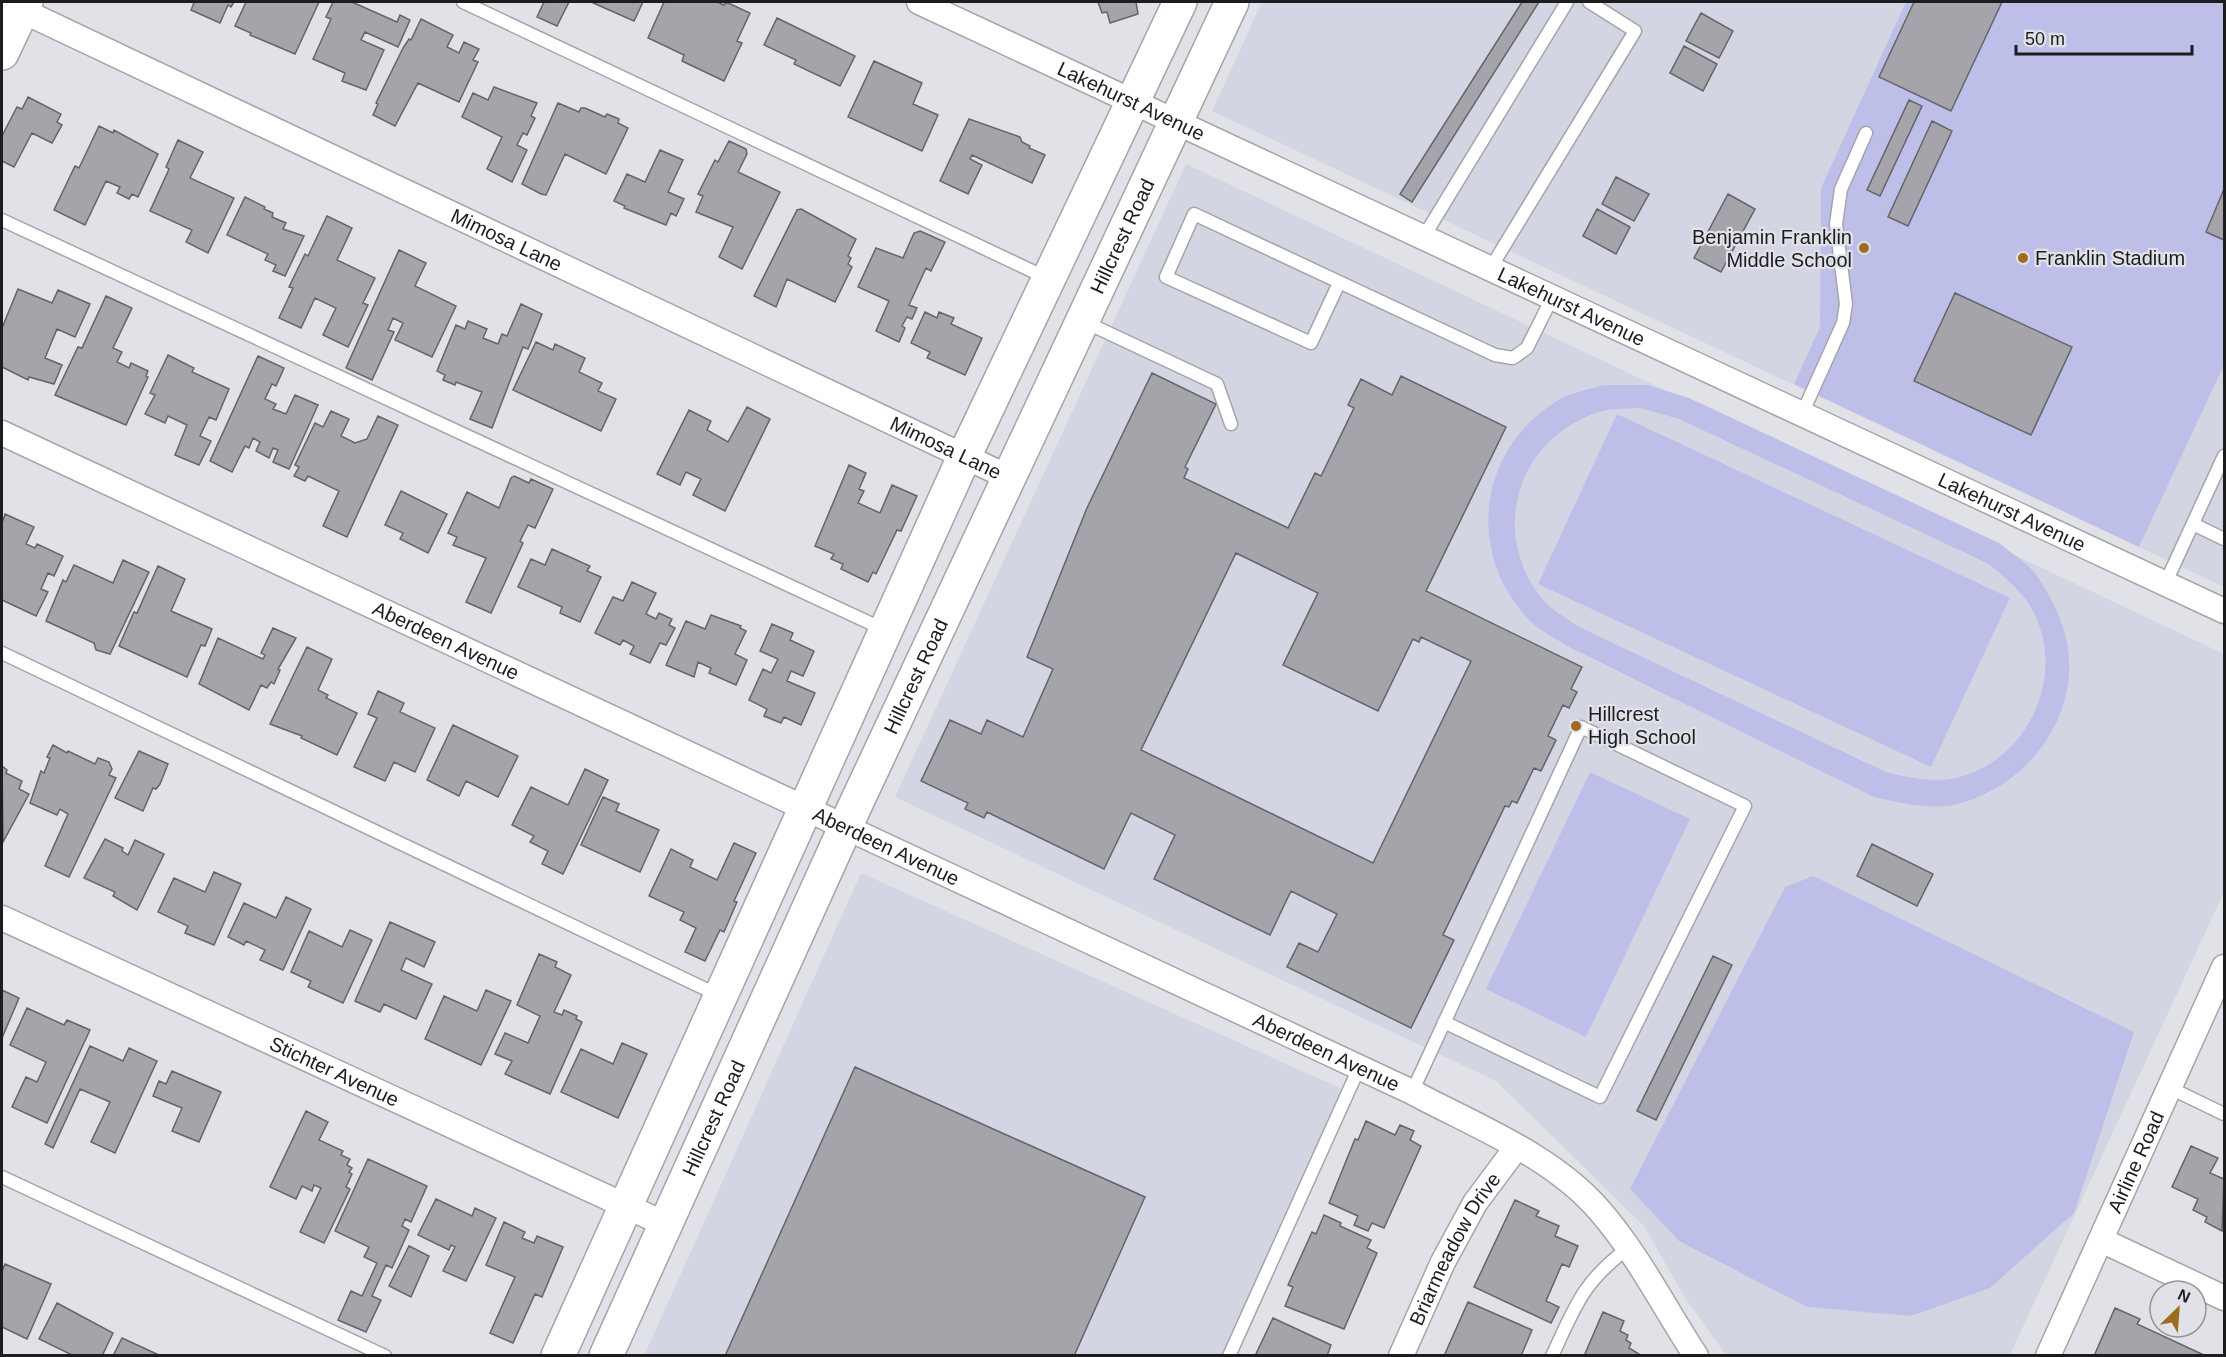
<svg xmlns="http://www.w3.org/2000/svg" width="2226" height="1357" font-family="Arial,sans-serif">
  <rect width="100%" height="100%" fill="#e1e1e8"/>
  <path fill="#d4d5e3" d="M1262 2H2224V587L1212 111Z
    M1186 164 2224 654V892L2010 1355H1726L1684 1296 1644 1226 1496 1081 895 797Z
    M861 873 1342 1089 1223 1355 644 1356Z"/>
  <path fill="#bebfe9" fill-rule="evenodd" d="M1906 2H2224V365L2139 547 1794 384 1820 327 1821 188Z
    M1603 385H1647L1689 398 1999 543C2011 553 2028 563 2037 576 2053 600 2068 629 2069 659 2073 723 2027 781 1968 801 1938 812 1905 804 1874 797L1567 646C1556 638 1540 631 1530 621 1464 552 1478 448 1560 399 1573 392 1590 389 1603 385ZM1640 408 1679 419 1989 564C2009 581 2029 597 2038 622 2062 684 2026 757 1963 776 1937 784 1911 778 1886 772L1577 626C1567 618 1553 611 1544 601 1488 534 1516 439 1599 412 1611 408 1627 409 1640 408Z
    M1617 414 2010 598 1931 767 1538 584Z
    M1590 772 1690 819 1586 1037 1486 989Z
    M1813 876 2134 1032 2074 1213 1990 1288 1911 1316 1807 1307 1679 1241 1630 1189 1785 887Z"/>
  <path fill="#a4a4aa" stroke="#64656a" stroke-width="1.5" fill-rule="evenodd" d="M191 2H234L231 7 228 5 220 23 191 10 194 3Z
    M246 2H319L295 54 250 35 251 33 235 26Z
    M333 2H352L397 22 400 15 410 20 398 47 365 32 361 40 384 50 366 90 342 81 345 73 313 59 331 19 326 17Z
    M544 2H569L557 26 537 17Z
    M591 2H643L634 21Z
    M664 2H717L724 5 726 2 750 13 737 41 742 43 724 81 682 61 684 55 648 38Z
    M1098 2H1136L1138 14 1110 23 1107 12 1102 13Z
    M1522 2H1539L1412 202 1400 194Z
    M1914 2H2002L1951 111 1879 77Z
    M1701 13 1733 31 1719 58 1686 41Z
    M777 18 855 56 840 86 794 64 796 60 764 45Z
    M421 19 453 35 447 47 459 53 464 42 479 49 473 60 478 62 459 102 418 83 395 126 373 115 378 104 376 103 403 48 409 39 411 40Z
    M1684 46 1717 64 1703 91 1670 73Z
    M874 61 922 83 913 104 938 115 922 151 848 117Z
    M494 87 537 103 531 116 535 118 527 135 523 133 517 145 527 150 512 182 487 169 502 137 462 117 473 93 488 100Z
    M28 97 61 114 57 122 62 125 52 143 32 133 14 167 2 161V136L17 107 22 109Z
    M1909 100 1922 106 1880 196 1867 190Z
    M558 103 579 112 581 108H585L605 117 607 114 619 119 618 123 628 128 606 174 565 154 546 195 541 194 522 184Z
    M969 119 1020 137 1022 142 1030 146 1029 148 1045 155 1032 183 972 155 970 159 982 165 968 194 940 181Z
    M1932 121 1952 131 1908 226 1888 217Z
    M99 126 113 133 114 130 158 154 138 197 132 194 129 199 117 193 120 187 106 181 85 225 54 210 75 166 79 168Z
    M178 140 203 152 190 178 234 198 208 253 186 242 192 230 150 211 169 169 166 167Z
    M729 141 746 149 747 154 738 172 780 192 742 269 719 257 733 227 696 212 703 196 698 194 715 160 718 162Z
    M660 150 683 160 668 192 684 199 676 216 671 213 666 225 624 208 625 206 614 201 627 174 645 182Z
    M1616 177 1649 194 1634 221 1602 204Z
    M2224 189V240L2206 232Z
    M1728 194 1755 209 1721 272 1694 258Z
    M245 197 265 207 264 209 273 213 272 217 286 223 283 229 304 236 285 276 273 271 276 265 265 260 268 254 227 235Z
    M801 209 856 239 848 256 851 258 848 264 852 267 835 302 787 279 776 307 754 296 797 210Z
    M1597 209 1630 227 1616 254 1583 236Z
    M327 216 352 228 337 260 375 278 363 303 368 305 348 347 323 335 336 308 315 298 301 328 279 318 293 288 289 287 305 254 308 256Z
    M920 231 945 242 931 271 926 268 909 305 917 308 912 319 907 317 902 326 905 328 899 342 876 331 889 301 858 287 876 248 903 258 914 233Z
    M399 250 426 263 415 286 456 306 432 357 395 340 403 323 393 318 388 330 394 332 372 380 346 368Z
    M18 289 52 303 58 290 90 304 75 337 57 329 45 358 62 365 54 384 29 377 28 380 2 367V328Z
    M1955 293 2072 347 2031 435 1914 381Z
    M106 296 132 308 113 348 122 352 117 362 129 368 131 363 148 371 146 376 148 377 126 425 55 395 78 347 82 348Z
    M521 304 542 314 528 349 523 347 492 428 470 419 482 392 456 382 455 385 443 380 445 375 437 371 456 325 465 329 468 321 487 329 483 338 498 344 502 334 507 336Z
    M925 312 937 318 939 312 954 318 951 324 982 338 965 375 927 358 930 352 911 343Z
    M536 342 553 350 555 344 585 358 579 372 602 383 598 391 616 399 601 431 513 390Z
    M168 355 194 368 192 372 229 389 216 420 209 417 200 436 211 441 199 465 175 455 187 425 168 416 165 423 145 414 155 395 150 393Z
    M258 356 284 368 276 386 272 384 265 399 276 404 273 409 286 414 295 395 318 405 289 469 273 462 278 450 273 448 269 458 256 451 260 442 253 438 249 448 245 446 232 472 210 461Z
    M1152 373 1216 404 1185 467 1188 469 1184 478 1288 528 1315 473 1321 476 1354 408 1348 405 1361 379 1392 395 1401 376 1506 427 1426 591 1582 667 1571 689 1577 692 1569 708 1563 705 1548 736 1556 740 1541 771 1534 768 1517 803 1512 801 1509 807 1505 806 1443 935 1454 940 1411 1028 1287 967 1299 943 1318 952 1337 914 1291 891 1270 935 1154 879 1175 835 1131 813 1104 869 987 812 984 818 965 809 968 803 921 781 950 720 981 734 987 720 1023 737 1053 669 1027 657 1087 508ZM1236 553 1318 593 1283 665 1378 711 1413 639 1419 642 1421 637 1471 661 1373 863 1141 750Z
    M747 407 770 419 725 511 693 495 701 479 686 472 680 485 657 474 689 410 711 421 707 430 728 442Z
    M331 411 349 419 341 436 355 443 367 439 378 416 398 425 347 537 323 526 339 491 308 476 305 481 294 476 299 467 295 465 315 423 323 427Z
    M849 465 866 473 859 489 864 491 858 503 880 513 892 485 917 496 901 531 897 530 876 574 873 572 868 582 841 569 843 564 831 559 834 554 815 546Z
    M514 476 529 483 531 479 553 489 535 528 528 525 520 541 523 543 491 613 466 602 486 558 453 545 457 537 448 533 467 492 499 508 511 478Z
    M401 491 447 514 428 553 400 539 403 533 385 525Z
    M5 514 34 527 26 544 35 548 37 544 63 556 54 576 48 573 41 589 48 592 36 616 2 600V523Z
    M552 549 590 566 587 571 601 577 580 622 560 613 562 607 518 587 531 559 545 565Z
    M123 560 149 572 110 654 96 650 94 643 46 621 63 580 66 582 74 565 113 583Z
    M158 566 185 579 171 611 212 629 205 646 201 645 187 677 119 646 134 612 137 613Z
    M632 582 656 593 646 614 656 619 659 613 672 619 669 625 675 628 666 645 660 643 650 663 630 654 634 646 623 640 620 645 595 633 613 597 623 601Z
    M711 615 741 626 740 628 746 631 735 654 747 660 736 685 709 673 711 668 698 662 694 677 666 665 686 621 705 629Z
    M772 624 793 633 790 640 814 651 803 676 791 671 787 681 815 693 801 725 784 717 781 723 764 716 767 709 749 700 763 669 771 673 778 659 760 651Z
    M273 628 296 638 278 669 280 670 274 684 271 682 267 688 261 685 249 710 199 684 218 638 263 659 265 655 261 653Z
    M307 647 332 659 318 690 328 695 326 698 357 713 337 755 301 738 302 736 270 724Z
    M378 691 404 703 400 712 435 728 415 772 394 762 385 781 354 767 377 718 368 714Z
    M453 725 518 756 498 797 466 781 459 796 427 780Z
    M53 745 67 753 68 751 95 764 98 758 109 762 112 769 109 775 116 778 69 877 45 866 68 814 60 809 57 815 30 803 41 771 44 773 50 758 47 757Z
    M139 751 168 764 160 784 156 789 153 788 143 811 115 798Z
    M2 766 7 770 6 773 22 781 19 789 29 794 3 842Z
    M585 769 608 780 563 874 542 864 548 851 530 842 534 836 512 825 531 787 568 805Z
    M603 797 619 804 616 811 659 830 640 872 581 845Z
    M105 839 123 848 122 851 128 855 135 840 164 854 137 910 113 896 115 892 84 878Z
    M734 843 756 853 734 901 737 902 724 932 720 930 705 961 685 952 696 928 680 920 684 912 649 896 671 849 693 860 690 867 717 880Z
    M1872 844 1933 874 1917 906 1857 876Z
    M214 872 241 884 214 945 185 933 188 926 158 912 174 878 205 892Z
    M286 897 311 909 283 970 260 960 265 950 246 941 244 945 228 937 244 903 276 918Z
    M390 922 435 942 424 967 406 958 401 970 432 984 416 1019 384 1004 380 1012 355 1001Z
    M350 930 372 940 343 1003 308 987 311 981 291 972 309 931 342 947Z
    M539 954 557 962 555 967 571 975 554 1012 562 1015 564 1010 577 1016 576 1019 582 1022 550 1094 505 1074 512 1061 495 1054 505 1033 528 1043 540 1016 517 1005Z
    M1713 956 1732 965 1656 1120 1637 1111Z
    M2 990 19 998 2 1038Z
    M486 990 511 1001 481 1065 425 1039 444 996 477 1011Z
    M27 1008 64 1025 67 1020 90 1030 47 1123 12 1107 26 1077 37 1082 46 1062 10 1045Z
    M622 1043 647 1054 618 1118 561 1092 581 1049 613 1064Z
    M90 1046 123 1061 129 1048 157 1061 115 1153 91 1142 110 1102 80 1089 53 1148 45 1144Z
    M855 1067 1145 1197 1074 1356H725Z
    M172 1071 221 1092 199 1142 172 1131 182 1108 153 1096 159 1081 166 1084Z
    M306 1111 328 1122 319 1140 343 1151 341 1155 350 1159 347 1165 352 1168 349 1172 352 1174 346 1187 350 1189 324 1243 300 1232 321 1188 314 1185 312 1191 302 1186 296 1199 270 1187Z
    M1366 1121 1395 1135 1400 1125 1414 1131 1410 1140 1421 1146 1384 1228 1372 1223 1368 1231 1354 1225 1358 1216 1329 1203 1355 1139 1358 1140Z
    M2191 1146 2218 1158 2210 1173 2224 1179 2222 1231 2205 1222 2207 1217 2193 1210 2198 1199 2172 1187Z
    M368 1159 427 1186 411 1222 405 1219 402 1226 409 1230 392 1268 386 1265 372 1296 381 1300 366 1332 338 1320 351 1291 362 1296 377 1263 364 1257 369 1247 335 1231Z
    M436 1199 472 1216 475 1208 496 1218 466 1281 443 1271 455 1247 451 1245 449 1250 418 1235Z
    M1515 1200 1539 1211 1536 1216 1559 1226 1555 1236 1578 1246 1569 1267 1562 1264 1546 1301 1559 1307 1551 1323 1474 1287Z
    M1324 1215 1341 1223 1340 1226 1371 1240 1367 1248 1377 1253 1344 1329 1285 1306 1293 1287 1288 1285 1312 1232 1316 1234Z
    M504 1222 525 1232 522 1238 534 1243 537 1236 563 1247 542 1297 535 1294 513 1343 490 1333 515 1277 486 1265Z
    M409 1246 429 1256 411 1297 389 1286Z
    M5 1264 51 1284 27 1339 2 1327V1271Z
    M1468 1302 1532 1330 1521 1356H1444Z
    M57 1303 113 1333 102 1356H74L39 1339Z
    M2115 1308 2140 1319 2137 1324 2206 1356H2094Z
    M1603 1312 1624 1321 1620 1331 1628 1335 1626 1340 1631 1343 1629 1348 1642 1356H1584Z
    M1273 1318 1331 1345 1327 1356H1255Z
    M122 1338 161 1356H113Z"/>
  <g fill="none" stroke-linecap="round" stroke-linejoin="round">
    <defs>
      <path id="lane" d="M463 2 1047 278
        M2 220 885 630
        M1423 238 1567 2
        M1490 269 1635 31 1589 2
        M1339 283 1311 343 1166 277 1194 214 1495 355 1513 358 1527 348 1552 298
        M1085 322 1217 384 1231 424
        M1802 414 1843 323 1846 304 1836 224 1841 189 1866 133
        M2193 524 2224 539
        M2165 584 2224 456
        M2 653 718 995
        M2170 1088 2224 1114
        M1412 1092 1581 727 1745 806 1600 1097 1444 1022
        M2 1177 385 1356
        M1229 1356 1359 1068
        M1552 1356C1576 1305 1582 1283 1628 1248"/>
      <g id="street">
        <path id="s1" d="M4 2 1010 478"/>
        <path id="s2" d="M919 2 2224 611"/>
        <path id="s3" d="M2 433 1412 1092C1475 1126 1552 1155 1600 1211 1638 1255 1664 1307 1696 1356"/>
        <path id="s4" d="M2 918 667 1225"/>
        <path d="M2101 1240 2224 1298"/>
        <path id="s5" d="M1401 1356 1443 1262 1475 1203 1516 1148"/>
        <path id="s6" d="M2048 1356 2224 967"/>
      </g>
      <g id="secondary">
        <path d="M2 53 26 2"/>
        <path d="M558 1356 964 457 1180 2"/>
        <path id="s7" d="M606 1356 854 808 1232 2"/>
      </g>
    </defs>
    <use href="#lane" stroke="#a4a4aa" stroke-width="15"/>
    <use href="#street" stroke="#a4a4aa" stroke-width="27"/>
    <use href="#secondary" stroke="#a4a4aa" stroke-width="36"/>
    <use href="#lane" stroke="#fff" stroke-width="12"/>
    <use href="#street" stroke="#fff" stroke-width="24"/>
    <use href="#secondary" stroke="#fff" stroke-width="33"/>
  </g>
  <g fill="#9d6c21" stroke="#e1e1e8" stroke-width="2">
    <circle cx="1864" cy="248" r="6"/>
    <circle cx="2023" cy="258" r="6"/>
    <circle cx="1576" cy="726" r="6"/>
  </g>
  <g text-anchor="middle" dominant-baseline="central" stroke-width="4.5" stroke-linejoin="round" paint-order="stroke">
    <g font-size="20" fill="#1d1d20" stroke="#e1e1e8">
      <text stroke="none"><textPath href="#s2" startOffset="234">Lakehurst Avenue</textPath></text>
      <text stroke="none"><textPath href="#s7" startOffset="1233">Hillcrest Road</textPath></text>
      <text stroke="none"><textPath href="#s1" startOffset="556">Mimosa Lane</textPath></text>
      <text stroke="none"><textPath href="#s2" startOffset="720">Lakehurst Avenue</textPath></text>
      <text stroke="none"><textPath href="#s1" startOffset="1042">Mimosa Lane</textPath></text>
      <text stroke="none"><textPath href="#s2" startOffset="1206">Lakehurst Avenue</textPath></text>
      <text stroke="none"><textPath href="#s3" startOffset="490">Aberdeen Avenue</textPath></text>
      <text stroke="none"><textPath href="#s7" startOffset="747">Hillcrest Road</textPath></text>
      <text stroke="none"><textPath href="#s3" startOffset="976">Aberdeen Avenue</textPath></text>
      <text stroke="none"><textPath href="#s3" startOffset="1462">Aberdeen Avenue</textPath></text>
      <text stroke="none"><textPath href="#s4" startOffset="366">Stichter Avenue</textPath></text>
      <text stroke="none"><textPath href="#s7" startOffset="261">Hillcrest Road</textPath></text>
      <text stroke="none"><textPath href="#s6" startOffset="213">Airline Road</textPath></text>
      <text stroke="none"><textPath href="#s5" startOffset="120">Briarmeadow Drive</textPath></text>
    </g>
    <g font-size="20" fill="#1d1d20" stroke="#e1e1e8" text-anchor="start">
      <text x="1852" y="237" text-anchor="end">Benjamin Franklin<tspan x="1852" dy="23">Middle School</tspan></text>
      <text x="2035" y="258">Franklin Stadium</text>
      <text x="1588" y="714">Hillcrest<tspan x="1588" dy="23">High School</tspan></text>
    </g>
  </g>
  <rect width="2226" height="1357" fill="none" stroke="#1d1d20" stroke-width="6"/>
  <g transform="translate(2178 1309) rotate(25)"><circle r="28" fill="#e1e1e8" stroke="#939398" stroke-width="1.5"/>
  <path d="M0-4.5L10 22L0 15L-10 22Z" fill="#9d6c21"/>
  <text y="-9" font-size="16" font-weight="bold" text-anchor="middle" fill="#1d1d20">N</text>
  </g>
  <path d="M2016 45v9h176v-9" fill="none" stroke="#1d1d20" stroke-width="3"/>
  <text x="2025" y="45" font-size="18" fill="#1d1d20" stroke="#e1e1e8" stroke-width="4.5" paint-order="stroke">50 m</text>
</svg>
